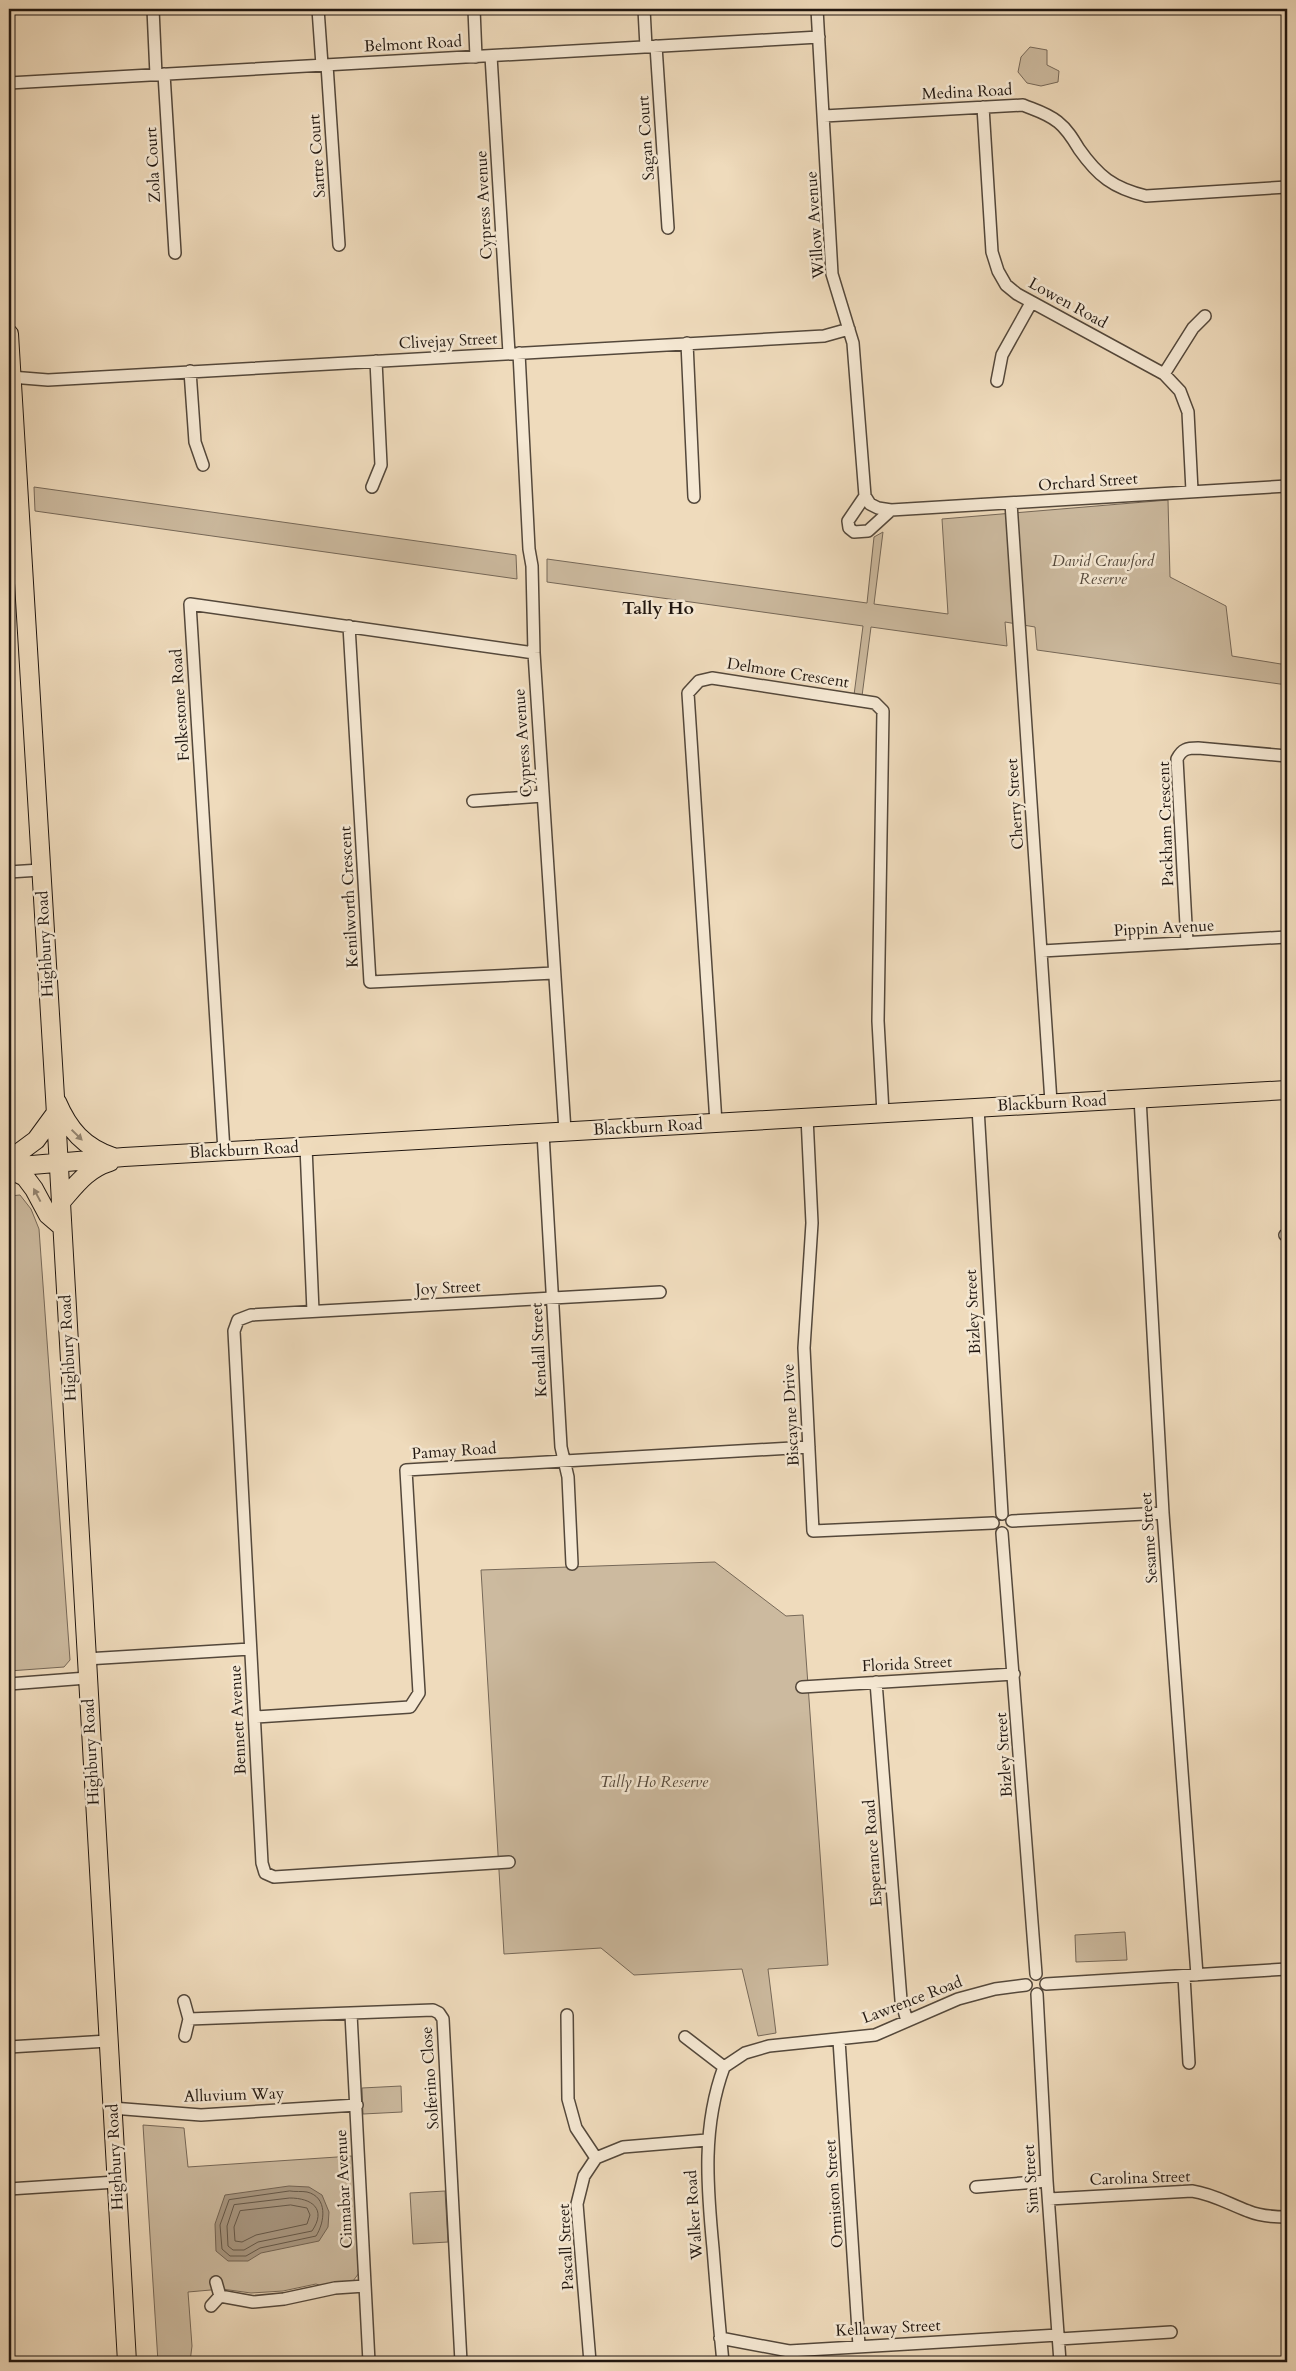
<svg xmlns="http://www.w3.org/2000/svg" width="1296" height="2371" font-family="Cardo,serif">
  <rect width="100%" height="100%" fill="#efdbbc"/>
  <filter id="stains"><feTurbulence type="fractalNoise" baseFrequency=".004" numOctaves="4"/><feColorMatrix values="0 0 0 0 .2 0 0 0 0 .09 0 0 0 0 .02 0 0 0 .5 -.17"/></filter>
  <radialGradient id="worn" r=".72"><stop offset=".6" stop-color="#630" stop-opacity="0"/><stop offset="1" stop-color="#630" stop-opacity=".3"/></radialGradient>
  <path fill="#ccba9f" stroke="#766858" d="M1030 47 1047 50V65L1059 71 1058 82 1041 86 1027 83 1018 72 1021 57Z
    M34 487 516 555 517 579 35 511Z
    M1168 500 1170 577 1226 606 1232 656 1287 665V685L1037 650 1035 627 1005 622 1007 646 871 627 862 696 854 695 863 626 547 582V559L867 603 874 537 883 532 874 604 948 614 942 519Z
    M20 1195 31 1209 39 1229 70 1660 64 1667 9 1671V1196Z
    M715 1562 786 1616 803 1615 828 1965 768 1969 776 2033 758 2036 742 1969 634 1975 601 1948 504 1954 481 1570Z
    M1125 1932 1127 1960 1076 1962 1075 1935Z
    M401 2086 402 2112 363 2114 362 2088Z
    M143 2125 184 2128 188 2167 352 2156 357 2213 359 2273 353 2281 322 2286 316 2284 283 2291 251 2293 222 2289 188 2292 192 2346 190 2362H158Z
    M445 2191 448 2242 413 2244 410 2193Z"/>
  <path fill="#a99882" stroke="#736454" d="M289 2186 309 2187 322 2195 329 2212 328 2227 319 2241 261 2253 248 2261H228L216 2251 215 2224 225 2195Z"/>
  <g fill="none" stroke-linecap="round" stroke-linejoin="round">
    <path stroke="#655849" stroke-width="1" d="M290 2191C295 2192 302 2191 307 2192 328 2197 325 2222 316 2236L260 2248 246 2256H230L222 2249 220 2225 229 2200Z
      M290 2198C312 2198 327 2209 312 2231L258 2242 244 2250H233L228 2246 227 2226 234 2205Z
      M291 2205 307 2208 310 2215 307 2224 256 2235 242 2242 235 2241 234 2227 240 2211Z"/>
    <defs>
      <path id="minor" d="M153 9 156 75
        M318 9 322 65
        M474 9 476 57
        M644 9 646 47
        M817 9 832 274 853 343 865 496 870 504 878 508 891 510 1287 486
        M656 46 668 228
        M491 56 509 353
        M327 65 339 245
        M164 74 175 253
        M9 83 819 37
        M983 107 992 252 998 271 1006 285 1017 294 1164 374 1180 391 1188 412 1192 491
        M824 116 1023 105C1035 110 1047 113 1058 122 1067 129 1073 139 1079 149 1098 176 1113 188 1146 196L1287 187
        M687 343 694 497
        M519 353 529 549 532 566 534 653 565 1131
        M190 371 195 442 203 465
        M1164 374 1193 328 1205 316
        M11 377 48 380 824 336 849 329
        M997 381 1002 355 1031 303
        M372 487 381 465 376 361
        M865 496 848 521 849 528 854 532 868 531 891 510
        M1011 503 1051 1102
        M349 626 370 982 554 973
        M473 801 543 796
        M9 872 40 870
        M1187 943 1177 759C1182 749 1187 748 1198 748L1287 756
        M1042 951 1287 937
        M1140 1098 1163 1513 1197 1975
        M978 1108 1002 1514
        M807 1117 812 1223 804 1348 813 1531 993 1523
        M716 1123 688 693 699 681 712 678 875 703 883 711 878 1021 883 1113
        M543 1133 561 1447 568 1477 572 1564
        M306 1147 313 1311
        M224 1151 190 604 534 653
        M1285 1235 1287 1234
        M1012 1521 1163 1513
        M1002 1533 1036 1974
        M86 1659 250 1649
        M876 1682 901 2000 907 2021
        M9 1684 87 1678
        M802 1687 1014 1674
        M256 1717 410 1707 419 1693 406 1470 809 1447
        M509 1862 274 1877 265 1873 262 1863 234 1331 238 1320 251 1315 660 1292
        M1184 1976 1189 2063
        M1046 1984 1287 1969
        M1037 1994 1047 2181 1060 2362
        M184 2001 189 2019 185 2036
        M351 2014 369 2362
        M567 2015 568 2099 576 2128 596 2158
        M189 2019 433 2010 439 2013 443 2019 461 2362
        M685 2037 724 2067
        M839 2040 859 2346
        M9 2047 108 2041
        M724 2067 745 2053 769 2046 875 2035 958 1999 995 1989 1026 1985
        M112 2108 201 2115 357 2105
        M976 2187 1047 2181
        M9 2189 116 2182
        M1049 2199 1192 2191C1213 2194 1229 2204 1248 2211 1260 2216 1274 2217 1287 2217
        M220 2296 253 2302 284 2299 335 2288 365 2286
        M211 2306 220 2296 216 2282
        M720 2338 789 2351 1058 2335
        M1059 2339 1171 2332
        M590 2362 577 2204 584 2176 596 2158 623 2147 707 2140
        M723 2362C719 2324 716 2286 713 2248 707 2186 702 2126 724 2067"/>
      <path id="primary" d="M9 334 55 1097 127 2362
        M57 1102C69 1130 84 1147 113 1157
        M9 1160 36 1140 55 1114
        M9 1167 124 1157 1287 1090
        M9 1169 25 1177 34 1189 48 1215 62 1227
        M61 1202C76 1185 87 1169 110 1162"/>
    </defs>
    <use href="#minor" stroke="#54483b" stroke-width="14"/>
    <use href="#primary" stroke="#211710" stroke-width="20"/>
    <use href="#minor" stroke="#f5e8d3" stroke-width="11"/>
    <use href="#primary" stroke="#efdbbc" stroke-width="18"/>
  </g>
  <defs><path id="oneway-solid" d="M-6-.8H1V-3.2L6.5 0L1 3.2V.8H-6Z" transform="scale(1.25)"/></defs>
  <g fill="#92836f">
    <use href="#oneway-solid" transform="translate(77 1135) rotate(44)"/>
    <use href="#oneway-solid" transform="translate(37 1195) rotate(-118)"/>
  </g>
  <g text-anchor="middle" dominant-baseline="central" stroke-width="5" stroke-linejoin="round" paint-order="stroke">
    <g font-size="16" fill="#211710" stroke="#f5e8d3">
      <text transform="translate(413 44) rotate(-3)">Belmont Road</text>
      <text transform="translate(967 92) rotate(-3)">Medina Road</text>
      <text transform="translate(646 138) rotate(-94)">Sagan Court</text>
      <text transform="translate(317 156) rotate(-94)">Sartre Court</text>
      <text transform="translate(153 165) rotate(-93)">Zola Court</text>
      <text transform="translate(484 205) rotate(-93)">Cypress Avenue</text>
      <text transform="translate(815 225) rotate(-94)">Willow Avenue</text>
      <text transform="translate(1068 303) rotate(29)">Lowen Road</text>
      <text transform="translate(448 341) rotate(-3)">Clivejay Street</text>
      <text transform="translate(1088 482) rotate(-4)">Orchard Street</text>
      <text transform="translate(788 673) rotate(9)">Delmore Crescent</text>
      <text transform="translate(180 705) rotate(-94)">Folkestone Road</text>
      <text transform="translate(523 743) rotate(-94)">Cypress Avenue</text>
      <text transform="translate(1015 804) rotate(-94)">Cherry Street</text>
      <text transform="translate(1166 824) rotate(-92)">Packham Crescent</text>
      <text transform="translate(349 897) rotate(-93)">Kenilworth Crescent</text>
      <text transform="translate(1164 928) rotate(-3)">Pippin Avenue</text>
      <text transform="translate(45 944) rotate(-93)">Highbury Road</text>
      <text transform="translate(1052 1103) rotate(-3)">Blackburn Road</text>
      <text transform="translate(648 1127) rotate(-3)">Blackburn Road</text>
      <text transform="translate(244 1150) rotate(-3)">Blackburn Road</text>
      <text transform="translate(448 1288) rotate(-3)">Joy Street</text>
      <text transform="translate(973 1312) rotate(-93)">Bizley Street</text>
      <text transform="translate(68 1348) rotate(-93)">Highbury Road</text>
      <text transform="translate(539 1350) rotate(-93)">Kendall Street</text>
      <text transform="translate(791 1415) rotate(-93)">Biscayne Drive</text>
      <text transform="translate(454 1451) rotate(-4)">Pamay Road</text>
      <text transform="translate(1149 1538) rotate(-94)">Sesame Street</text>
      <text transform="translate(907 1664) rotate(-3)">Florida Street</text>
      <text transform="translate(238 1720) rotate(-93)">Bennett Avenue</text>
      <text transform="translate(91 1752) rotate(-93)">Highbury Road</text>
      <text transform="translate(1004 1755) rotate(-94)">Bizley Street</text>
      <text transform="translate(873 1853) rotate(-94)">Esperance Road</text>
      <text transform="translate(912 2000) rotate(-21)">Lawrence Road</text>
      <text transform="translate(430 2078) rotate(-94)">Solferino Close</text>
      <text transform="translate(234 2095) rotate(-2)">Alluvium Way</text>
      <text transform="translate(115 2157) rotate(-93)">Highbury Road</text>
      <text transform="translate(1140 2178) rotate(-2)">Carolina Street</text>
      <text transform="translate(1031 2179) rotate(-94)">Sim Street</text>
      <text transform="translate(344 2189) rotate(-93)">Cinnabar Avenue</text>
      <text transform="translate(834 2194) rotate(-94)">Ormiston Street</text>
      <text transform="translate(694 2215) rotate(-94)">Walker Road</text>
      <text transform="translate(566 2247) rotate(-93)">Pascall Street</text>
      <text transform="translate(888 2328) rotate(-3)">Kellaway Street</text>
    </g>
    <g font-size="16" font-style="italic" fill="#54483b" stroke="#f5e8d3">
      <text x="1103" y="561">David Crawford<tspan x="1103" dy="18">Reserve</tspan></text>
      <text x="654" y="1782">Tally Ho Reserve</text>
    </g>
    <g font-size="18" font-weight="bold" fill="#211710" stroke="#f5e8d3">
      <text x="658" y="608">Tally Ho</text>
    </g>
  </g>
  <rect width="1296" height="2371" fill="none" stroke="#efdbbc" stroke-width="30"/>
  <rect x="10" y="10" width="1276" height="2351" fill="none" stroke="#211710" stroke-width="2.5"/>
  <rect x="15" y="15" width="1266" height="2341" fill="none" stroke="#211710"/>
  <rect width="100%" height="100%" filter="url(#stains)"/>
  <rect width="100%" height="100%" fill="url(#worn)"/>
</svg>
